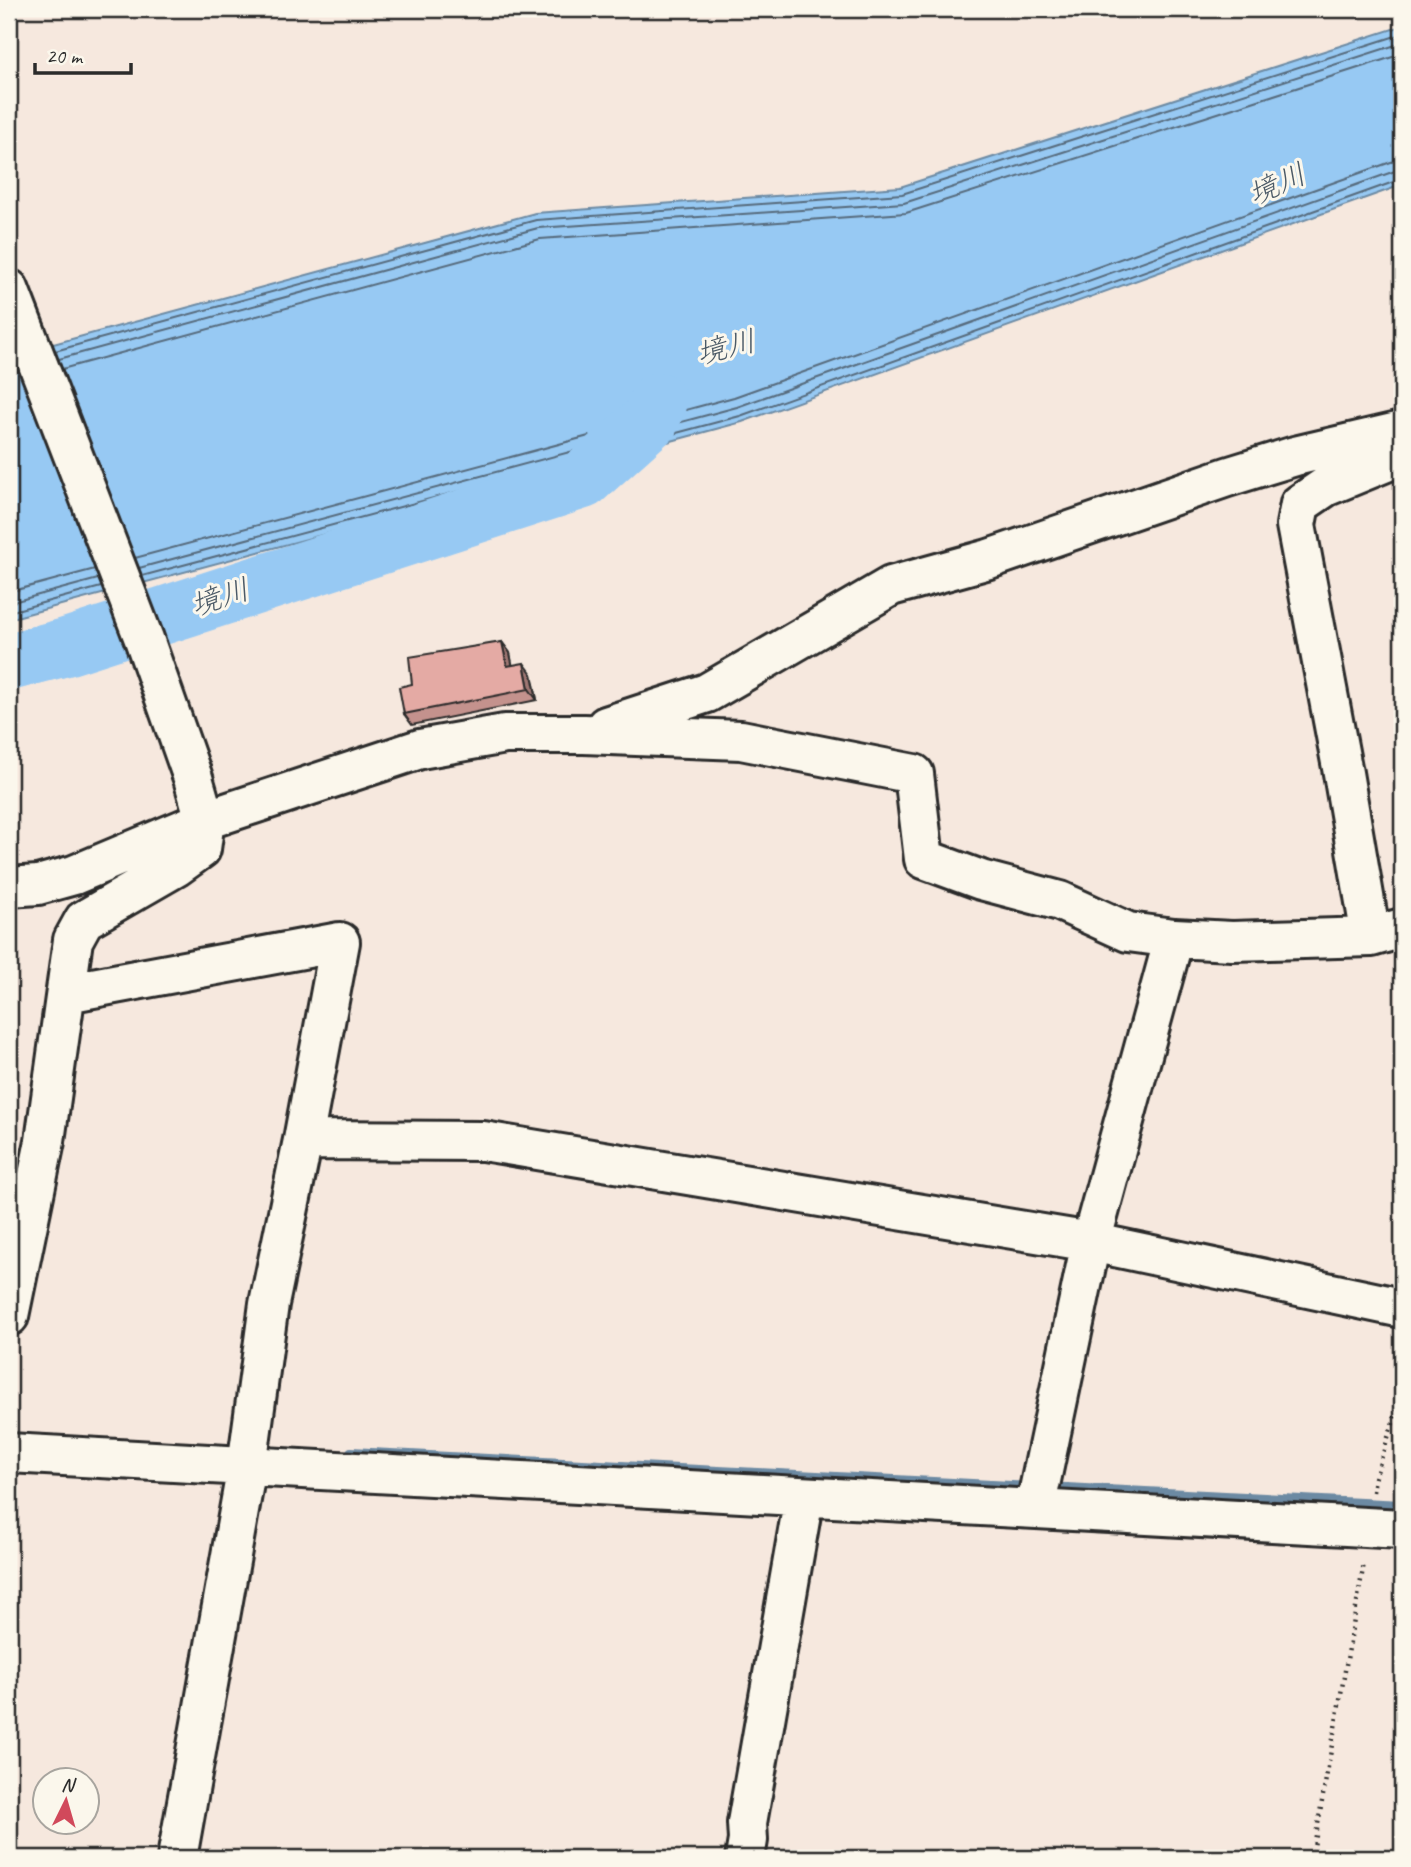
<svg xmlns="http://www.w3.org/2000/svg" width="1411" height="1867" font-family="Caveat,'Klee One',sans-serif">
  <rect width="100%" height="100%" fill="#f6e8de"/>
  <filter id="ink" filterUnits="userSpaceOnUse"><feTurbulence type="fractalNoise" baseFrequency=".0143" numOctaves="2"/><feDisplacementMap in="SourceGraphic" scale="14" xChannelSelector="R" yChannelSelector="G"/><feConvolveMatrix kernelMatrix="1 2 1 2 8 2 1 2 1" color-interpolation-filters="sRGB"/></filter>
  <g filter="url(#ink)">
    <path fill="#97c9f3" stroke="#6c8aa3" stroke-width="2" d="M1402 26V185L742 422 9 619V356L535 213 900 187Z"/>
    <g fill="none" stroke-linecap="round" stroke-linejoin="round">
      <path stroke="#566a7b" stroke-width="2" d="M55 351 536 220 902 194 1402 34
        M59 359 538 228 904 203 1402 43
        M62 369 540 239 906 213 1402 54
        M135 558 734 397 1391 162 1402 160
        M139 568 737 407 1395 171H1402
        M142 576 740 416 1402 179
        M9 592 95 569
        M9 603 98 579
        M9 612 101 587"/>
      <path stroke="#6c8aa3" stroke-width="10" d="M351 1452 1031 1487
        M1046 1487 1402 1505"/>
      <path stroke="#97c9f3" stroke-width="58" d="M9 662 66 647 583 480 651 419 658 401"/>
      <defs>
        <path id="minor" d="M9 289 144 639 193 778 205 820 201 849 176 867 84 920 73 940 45 1141 9 1316
          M606 726 707 693 891 586 989 559 1227 477 1295 456 1402 431
          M9 887 38 885 74 875 205 820 420 749 505 734H584L741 740 914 774 924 859 981 880 1060 901 1128 932 1174 938 1232 941 1371 937 1402 928
          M1371 937 1343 773 1296 525 1300 504 1325 487 1386 462 1400 432
          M66 993 340 942 303 1140
          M9 1453 1402 1529
          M1035 1509 1091 1242 1174 938
          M177 1858 247 1466 269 1304 303 1140 483 1141 1091 1242 1402 1308
          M745 1858 748 1840 747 1823 804 1497"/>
      </defs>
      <use href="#minor" stroke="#2b2b2b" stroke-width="44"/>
      <path stroke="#2b2b2b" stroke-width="4.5" stroke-dasharray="2 5" stroke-linecap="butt" d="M1373 1492 1375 1478 1402 1394
        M1312 1858 1364 1563"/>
      <use href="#minor" stroke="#fbf7ec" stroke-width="38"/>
    </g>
    <path fill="#c4928d" stroke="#2b2b2b" stroke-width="2" d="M502 642 510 653 512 665 532 674 537 700 412 725 404 714 412 684Z"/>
    <path fill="#a07773" stroke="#2b2b2b" stroke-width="2" d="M502 642 510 653 515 678 507 666Z
      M524 663 532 674 537 700 529 689Z"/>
    <path fill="#e4aaa4" stroke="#2b2b2b" stroke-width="2" d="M502 642 507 666 524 663 529 689 404 714 399 687 412 684 409 657Z"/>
  </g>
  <g text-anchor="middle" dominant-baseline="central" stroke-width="6" stroke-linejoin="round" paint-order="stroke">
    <g font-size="30" font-style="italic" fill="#4b5a67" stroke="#fbf7ec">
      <text transform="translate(1277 184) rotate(-24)">境川</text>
      <text transform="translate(726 347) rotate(-14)">境川</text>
      <text transform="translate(220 597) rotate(-18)">境川</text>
    </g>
  </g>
  <rect width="1411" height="1867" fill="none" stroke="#fbf7ec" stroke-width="35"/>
  <rect x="18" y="18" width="1376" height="1832" fill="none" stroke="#2b2b2b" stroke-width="2.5" filter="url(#ink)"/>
  <g transform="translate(66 1801) rotate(5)"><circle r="33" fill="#fbf7ec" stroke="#a8a59f" stroke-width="2"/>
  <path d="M0-5L12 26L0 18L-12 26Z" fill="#d1495b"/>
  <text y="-10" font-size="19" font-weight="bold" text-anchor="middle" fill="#2b2b2b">N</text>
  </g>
  <path d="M35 63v10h96v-10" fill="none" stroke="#2b2b2b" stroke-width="3.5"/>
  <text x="46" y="63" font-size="21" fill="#2b2b2b" stroke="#fbf7ec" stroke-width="5" paint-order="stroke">20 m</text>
</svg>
